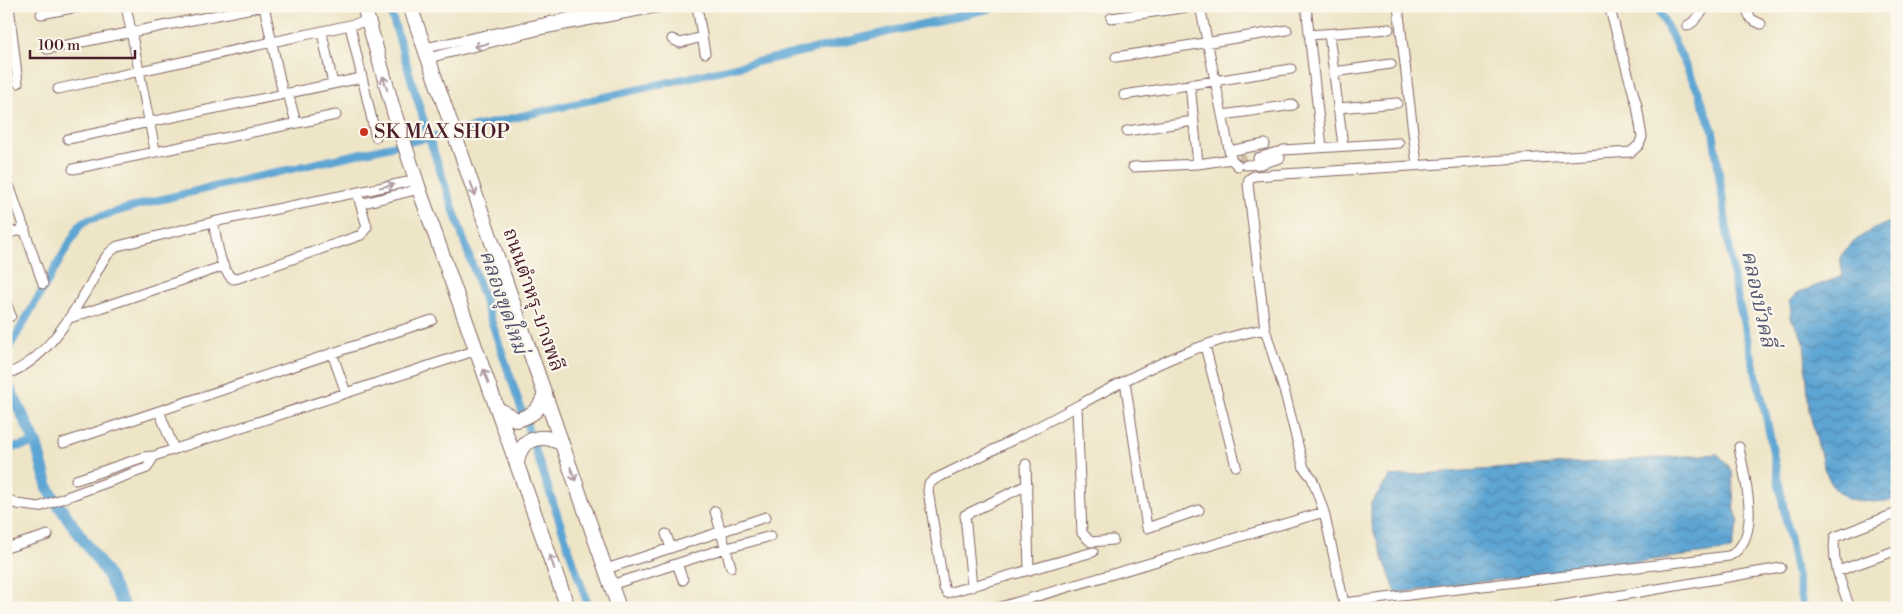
<svg xmlns="http://www.w3.org/2000/svg" width="1903" height="614" font-family="'Libre Bodoni','Noto Serif Thai',serif">
  <defs>
    <pattern id="water-waves" width="16" height="10" patternUnits="userSpaceOnUse" patternTransform="scale(1.25)"><rect width="16" height="10" fill="#5da5d3"/><path d="M0 5q4-4 8 0t8 0" fill="none" stroke="#4f86ab"/></pattern>
  </defs>
  <rect width="100%" height="100%" fill="#fbf7ec"/>
  <filter id="ink" filterUnits="userSpaceOnUse"><feTurbulence type="fractalNoise" baseFrequency=".02" numOctaves="2"/><feDisplacementMap in="SourceGraphic" scale="10" xChannelSelector="R" yChannelSelector="G"/><feConvolveMatrix kernelMatrix="1 2 1 2 8 2 1 2 1" color-interpolation-filters="sRGB"/></filter>
  <filter id="wash" filterUnits="userSpaceOnUse"><feTurbulence type="fractalNoise" baseFrequency=".0096" numOctaves="4" result="noise"/><feDisplacementMap in="SourceGraphic" scale="20" xChannelSelector="R" yChannelSelector="G"/><feGaussianBlur stdDeviation="1.12" result="paint"/><feColorMatrix in="noise" values="0 0 0 0 0 0 0 0 0 0 0 0 0 0 0 0 0 1.4 0 .05"/><feComposite in="paint" operator="in"/></filter>
  <g filter="url(#wash)">
    <rect width="100%" height="100%" fill="#eee5c7"/>
    <path fill="url(#water-waves)" stroke="#54627f" d="M1897 220V500L1874 502 1847 499 1832 485 1824 468 1809 411 1804 340 1791 318 1790 301 1799 292 1843 276 1840 257C1853 238 1874 227 1897 220Z
      M1717 454 1725 461 1732 471 1734 507 1739 522 1731 550 1396 593 1371 524V503L1390 476Z"/>
    <g fill="none" stroke-linecap="round" stroke-linejoin="round">
      <path stroke="#5da5d3" stroke-width="8" d="M389 6 429 138 589 608
        M1657 6 1699 93 1713 131 1735 287 1766 416 1803 608
        M6 353 80 225 85 221 146 203 213 187 1001 6
        M6 449 36 443"/>
      <path stroke="#5da5d3" stroke-width="12" d="M6 381 36 443 48 488 55 500 104 569 125 608"/>
    </g>
  </g>
  <g filter="url(#ink)">
    <g fill="none" stroke-linecap="round" stroke-linejoin="round">
      <path stroke="#cdbda8" stroke-width="9" stroke-dasharray="9 4.5" stroke-linecap="butt" d="M1239 159H1246"/>
      <defs>
        <path id="street" d="M9 6 18 83
          M126 6 155 150
          M264 6 283 94
          M697 6 705 53
          M1200 6 1231 159 1238 166
          M1306 6 1322 147
          M1398 6 1417 165
          M1745 6 1751 19 1761 24
          M41 14 83 6
          M1111 18 1196 6
          M350 26 376 137
          M1687 26 1693 22 1707 6
          M322 33 333 84
          M1329 34 1343 146
          M1309 35 1389 29
          M672 39 680 43 702 37
          M425 48 624 6
          M47 49 263 6
          M1116 57 1287 30
          M428 58 544 29 665 6
          M1334 72 1391 64
          M1190 84 1198 164
          M58 89 368 21
          M288 93 296 123
          M1124 95 1291 69
          M1338 108 1397 103
          M1223 115 1293 105
          M1127 131 1193 121
          M68 139 361 78
          M1283 150 1399 143
          M1229 151 1265 144
          M1258 158 1277 152
          M1246 165 1261 164 1280 158
          M1133 167 1198 164 1231 159
          M73 169 336 115
          M6 176 43 284
          M360 204 419 189
          M213 222C217 239 219 269 233 279L238 278 361 235 367 227 357 192
          M6 234 25 229
          M6 302 11 316
          M70 318 224 266
          M1205 346 1236 466
          M332 353 346 393
          M6 374C44 363 72 315 91 283 98 270 104 254 118 246L213 222 417 180
          M1125 381 1147 528 1199 510
          M1077 406 1082 533 1091 542 1113 540
          M159 411 174 449
          M63 443 432 320
          M1026 464 1029 571
          M76 480 144 457 154 456
          M6 498 17 504 39 507 147 468 154 456 477 350
          M715 511 731 567
          M666 534 671 548
          M6 548 48 535
          M1093 552 947 593 944 588 928 491 929 484 935 479C983 456 1030 431 1077 406 1136 374 1198 341 1265 329
          M677 564 683 580
          M606 569 766 517
          M1838 571 1897 550
          M611 585 716 551 771 536
          M972 587 965 515 1027 485
          M1344 603 1729 556C1764 538 1744 477 1739 447
          M997 608 1324 512
          M1345 608 1324 512 1312 478 1304 468 1301 457 1286 397 1265 329 1248 184 1249 179 1254 176 1631 152 1639 145 1642 137 1637 106 1609 6
          M1546 608 1781 568
          M1850 608C1842 586 1831 561 1835 537L1897 513"/>
        <path id="primary" d="M364 6 394 112 419 189 568 608
          M410 6 619 608
          M498 409 517 420C533 415 540 410 545 393
          M517 463C519 438 542 432 562 444"/>
      </defs>
      <use href="#street" stroke="#836462" stroke-width="11"/>
      <use href="#primary" stroke="#836462" stroke-width="16"/>
      <use href="#street" stroke="#fff" stroke-width="9"/>
      <use href="#primary" stroke="#fff" stroke-width="14"/>
    </g>
    <defs><path id="oneway-shaft" d="M-6 0H5M1.5-3L5.5 0L1.5 3" fill="none" stroke-width="1.6" stroke-linecap="round" stroke-linejoin="round" transform="scale(1.25)"/></defs>
    <g stroke="#ae9aa0">
      <use href="#oneway-shaft" transform="translate(481 45) rotate(167)"/>
      <use href="#oneway-shaft" transform="translate(385 83) rotate(-107)"/>
      <use href="#oneway-shaft" transform="translate(387 186) rotate(-11)"/>
      <use href="#oneway-shaft" transform="translate(473 189) rotate(71)"/>
      <use href="#oneway-shaft" transform="translate(486 376) rotate(-110)"/>
      <use href="#oneway-shaft" transform="translate(573 474) rotate(70)"/>
      <use href="#oneway-shaft" transform="translate(552 562) rotate(-109)"/>
    </g>
  </g>
  <circle fill="#c8321e" stroke="#fbf7ec" stroke-width="2" cx="364" cy="132" r="5"/>
  <g text-anchor="middle" dominant-baseline="central" stroke-width="4.5" stroke-linejoin="round" paint-order="stroke">
    <g font-size="20" fill="#4a1f2b" stroke="#fbf7ec" text-anchor="start">
      <text x="374" y="132">SK MAX SHOP</text>
    </g>
    <g font-size="20" fill="#4a1f2b" stroke="#fbf7ec">
      <text transform="translate(533 300) rotate(71)">ถนนตำหรุ-บางพลี</text>
    </g>
    <g font-size="21" font-style="italic" fill="#52556e" stroke="#fbf7ec">
      <text transform="translate(1758 299) rotate(78)">คลองบัวคลี่</text>
      <text transform="translate(503 302) rotate(71)">คลองขุดใหม่</text>
    </g>
  </g>
  <rect width="1903" height="614" fill="none" stroke="#fbf7ec" stroke-width="25"/>
  <path d="M30 50v8h105v-8" fill="none" stroke="#4a1f2b" stroke-width="2.5"/>
  <text x="38" y="50" font-size="15" fill="#4a1f2b" stroke="#fbf7ec" stroke-width="4" paint-order="stroke">100 m</text>
</svg>
